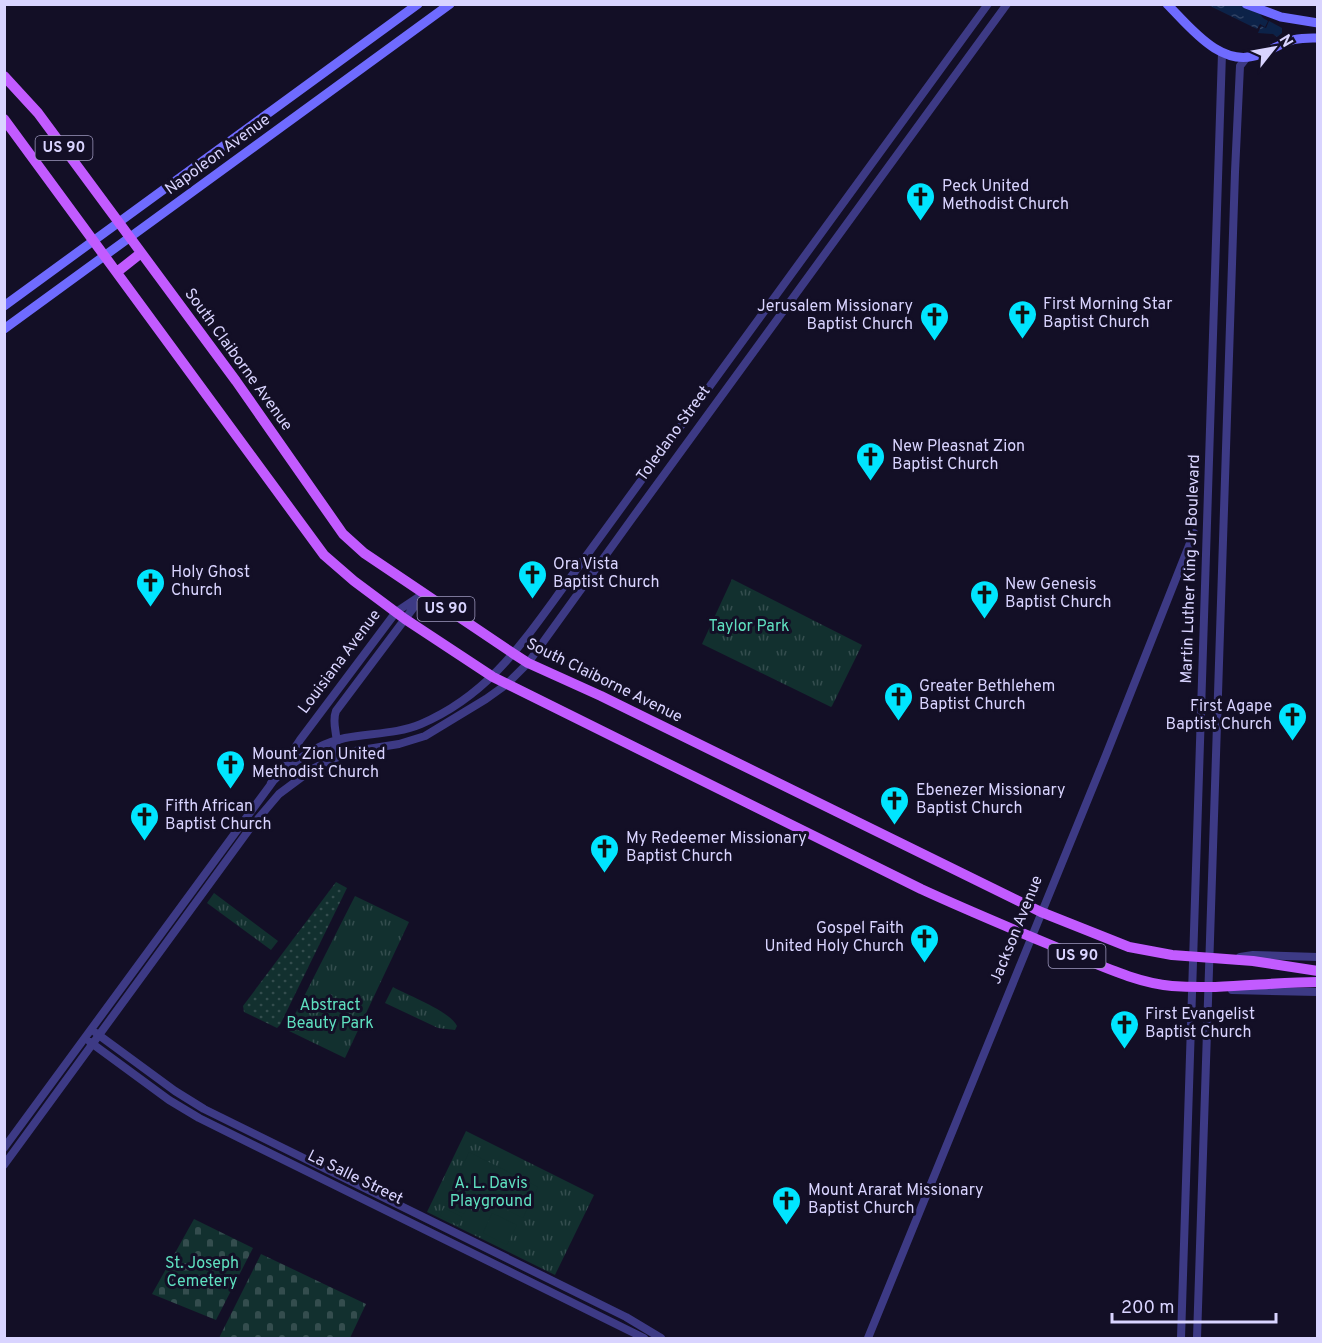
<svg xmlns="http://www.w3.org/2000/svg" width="1322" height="1343" font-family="Overpass,sans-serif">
  <defs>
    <pattern id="grass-dots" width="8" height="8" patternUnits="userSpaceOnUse" patternTransform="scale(1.5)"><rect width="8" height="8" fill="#12302f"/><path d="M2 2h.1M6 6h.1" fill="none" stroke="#344d4e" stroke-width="1.8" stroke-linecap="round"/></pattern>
    <pattern id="cemetery-stones" width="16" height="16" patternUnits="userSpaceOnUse" patternTransform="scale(1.5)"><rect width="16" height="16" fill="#12302f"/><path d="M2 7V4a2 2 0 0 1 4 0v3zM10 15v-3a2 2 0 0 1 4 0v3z" fill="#344d4e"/></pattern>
    <pattern id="park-tufts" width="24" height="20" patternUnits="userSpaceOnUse" patternTransform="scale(1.5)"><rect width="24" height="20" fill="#12302f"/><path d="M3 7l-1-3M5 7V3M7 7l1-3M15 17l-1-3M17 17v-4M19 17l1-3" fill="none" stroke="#344d4e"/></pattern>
    <pattern id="water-ripples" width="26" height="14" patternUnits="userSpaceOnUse" patternTransform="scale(1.5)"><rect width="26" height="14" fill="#0c2248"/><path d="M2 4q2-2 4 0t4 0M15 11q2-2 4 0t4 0" fill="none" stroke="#2f4163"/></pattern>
  </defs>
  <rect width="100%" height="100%" fill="#130f26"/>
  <path fill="url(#grass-dots)" d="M336 882 347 888 280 1025 277 1028 244 1012 243 1006Z"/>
  <path fill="url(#cemetery-stones)" d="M194 1219 253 1248 216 1320 152 1294Z
    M261 1254 366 1304 350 1338H219Z"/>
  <path fill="url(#park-tufts)" d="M732 579 862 645 832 706 831 707 702 644Z
    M214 893 278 941 271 950 207 903Z
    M355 896 409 922 345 1058 287 1030Z
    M393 987C409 996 450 1011 457 1026L455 1030 438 1028 385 1003Z
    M466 1131 594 1195 555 1275 427 1212Z"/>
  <path fill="#12302f" d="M469 1152 538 1187 523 1218 454 1183Z
    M450 1197 468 1206 464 1214 445 1205Z
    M444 1208 462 1217 458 1225 440 1216Z
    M492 1213 517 1225 507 1245 483 1233Z"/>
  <path fill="url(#water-ripples)" d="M1208 5H1253L1263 18 1268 21 1265 27 1260 24 1257 29Z
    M1269 21 1282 28V33L1277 37 1273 34 1258 33 1261 26 1266 28Z"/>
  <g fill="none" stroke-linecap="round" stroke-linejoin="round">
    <path stroke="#3d3a85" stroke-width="8" d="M326 757C347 745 329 729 336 711L420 599
      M281 769 300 740 396 612 423 594
      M271 783C291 763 316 744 345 738 370 733 397 734 421 724 491 694 525 639 568 581L988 4
      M1240 957 1253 955 1318 957
      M1232 990 1318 992
      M96 1033 175 1091 204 1109 626 1317 661 1338
      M90 1042 169 1100 199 1118 644 1338
      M4 1148 274 780
      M4 1165 251 827 279 794 314 768 333 759 355 751 399 744 425 736 486 699 507 684 528 663 631 520 1007 4
      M868 1338 1106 755 1194 533
      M1181 1338 1222 53
      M1197 1338 1235 172 1240 66 1247 57"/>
    <path stroke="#6f6bff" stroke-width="9" d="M1167 4C1190 27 1222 70 1260 54 1286 44 1287 37 1318 38
      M1246 4 1281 17 1318 23
      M4 306 418 4
      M4 329 450 4"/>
    <path stroke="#c25bff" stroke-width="10" d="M4 76 38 113 236 381 343 534 364 553 514 654 528 663 601 696 1041 912 1129 947 1172 955 1253 961 1318 971
      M4 119 324 555 354 581 405 619 493 677 921 889C971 912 1022 933 1072 954 1104 967 1138 983 1172 986 1220 990 1269 982 1318 982
      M117 272 141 253"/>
  </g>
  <defs>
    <symbol id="church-pin" viewBox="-11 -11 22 30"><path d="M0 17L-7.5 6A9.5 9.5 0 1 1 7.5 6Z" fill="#00e5ff" stroke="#130f26"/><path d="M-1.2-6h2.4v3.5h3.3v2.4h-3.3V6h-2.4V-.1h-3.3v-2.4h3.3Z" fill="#111"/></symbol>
  </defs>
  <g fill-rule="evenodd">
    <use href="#church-pin" x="904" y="180" width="33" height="45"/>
    <use href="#church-pin" x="1006" y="298" width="33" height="45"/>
    <use href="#church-pin" x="918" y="300" width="33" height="45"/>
    <use href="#church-pin" x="854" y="440" width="33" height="45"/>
    <use href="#church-pin" x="516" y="558" width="33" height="45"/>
    <use href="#church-pin" x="134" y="566" width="33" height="45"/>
    <use href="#church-pin" x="968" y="578" width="33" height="45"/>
    <use href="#church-pin" x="882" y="680" width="33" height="45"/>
    <use href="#church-pin" x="1276" y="700" width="33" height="45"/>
    <use href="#church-pin" x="214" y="748" width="33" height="45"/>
    <use href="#church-pin" x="878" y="784" width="33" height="45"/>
    <use href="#church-pin" x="128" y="800" width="33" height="45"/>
    <use href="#church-pin" x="588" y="832" width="33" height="45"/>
    <use href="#church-pin" x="908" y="922" width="33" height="45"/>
    <use href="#church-pin" x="1108" y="1008" width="33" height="45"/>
    <use href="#church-pin" x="770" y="1184" width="33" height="45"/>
  </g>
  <g text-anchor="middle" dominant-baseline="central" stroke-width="6" stroke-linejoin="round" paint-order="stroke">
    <g fill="#130f26" stroke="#9e99be" stroke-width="1.5">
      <rect x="35.5" y="136" width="57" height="24" rx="4.5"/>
      <rect x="417.5" y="597" width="57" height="24" rx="4.5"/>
      <rect x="1048.5" y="944" width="57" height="24" rx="4.5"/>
    </g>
    <g font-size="15" font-weight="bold" fill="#d9d4ff">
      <text x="64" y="148">US 90</text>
      <text x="446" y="609">US 90</text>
      <text x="1077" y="956">US 90</text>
    </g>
    <g font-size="16" fill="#d9d4ff" stroke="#130f26">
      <text transform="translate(218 155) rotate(-36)">Napoleon Avenue</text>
      <text transform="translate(238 360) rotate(54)">South Claiborne Avenue</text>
      <text transform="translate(674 434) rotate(-54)">Toledano Street</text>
      <text transform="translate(1191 569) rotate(-88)">Martin Luther King Jr Boulevard</text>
      <text transform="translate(340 662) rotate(-53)">Louisiana Avenue</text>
      <text transform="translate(604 681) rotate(26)">South Claiborne Avenue</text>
      <text transform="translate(1017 930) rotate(-68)">Jackson Avenue</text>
      <text transform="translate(355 1178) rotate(26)">La Salle Street</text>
    </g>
    <g font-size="16" fill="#d9d4ff" stroke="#130f26" text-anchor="start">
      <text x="942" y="187">Peck United<tspan x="942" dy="18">Methodist Church</tspan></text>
      <text x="1043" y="305">First Morning Star<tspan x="1043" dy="18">Baptist Church</tspan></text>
      <text x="913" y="307" text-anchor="end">Jerusalem Missionary<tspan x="913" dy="18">Baptist Church</tspan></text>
      <text x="892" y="447">New Pleasnat Zion<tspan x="892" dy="18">Baptist Church</tspan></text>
      <text x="553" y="565">Ora Vista<tspan x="553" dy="18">Baptist Church</tspan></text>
      <text x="171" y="573">Holy Ghost<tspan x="171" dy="18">Church</tspan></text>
      <text x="1005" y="585">New Genesis<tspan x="1005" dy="18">Baptist Church</tspan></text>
      <text x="919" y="687">Greater Bethlehem<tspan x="919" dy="18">Baptist Church</tspan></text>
      <text x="1272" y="707" text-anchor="end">First Agape<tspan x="1272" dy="18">Baptist Church</tspan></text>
      <text x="252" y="755">Mount Zion United<tspan x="252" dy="18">Methodist Church</tspan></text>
      <text x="916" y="791">Ebenezer Missionary<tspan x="916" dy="18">Baptist Church</tspan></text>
      <text x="165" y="807">Fifth African<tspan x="165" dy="18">Baptist Church</tspan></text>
      <text x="626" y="839">My Redeemer Missionary<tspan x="626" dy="18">Baptist Church</tspan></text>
      <text x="904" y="929" text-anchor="end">Gospel Faith<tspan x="904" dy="18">United Holy Church</tspan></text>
      <text x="1145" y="1015">First Evangelist<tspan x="1145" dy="18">Baptist Church</tspan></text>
      <text x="808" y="1191">Mount Ararat Missionary<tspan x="808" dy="18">Baptist Church</tspan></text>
    </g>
    <g font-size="16" fill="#5fe0c0" stroke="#130f26">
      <text x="749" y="627">Taylor Park</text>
      <text x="330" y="1006">Abstract<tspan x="330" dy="18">Beauty Park</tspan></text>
      <text x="491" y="1184">A. L. Davis<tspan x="491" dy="18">Playground</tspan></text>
      <text x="202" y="1264">St. Joseph<tspan x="202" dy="18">Cemetery</tspan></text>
    </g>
  </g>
  <rect width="1322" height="1343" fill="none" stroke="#d9d4ff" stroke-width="12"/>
  <g transform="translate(1274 48) rotate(59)" stroke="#130f26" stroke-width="4.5" paint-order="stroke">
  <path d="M0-4.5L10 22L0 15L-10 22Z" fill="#d9d4ff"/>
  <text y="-9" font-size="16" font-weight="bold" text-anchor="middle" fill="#d9d4ff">N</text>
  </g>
  <path d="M1112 1313v9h164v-9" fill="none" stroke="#d9d4ff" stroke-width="3"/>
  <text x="1121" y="1313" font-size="18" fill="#d9d4ff" stroke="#130f26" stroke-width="4.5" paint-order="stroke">200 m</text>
</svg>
